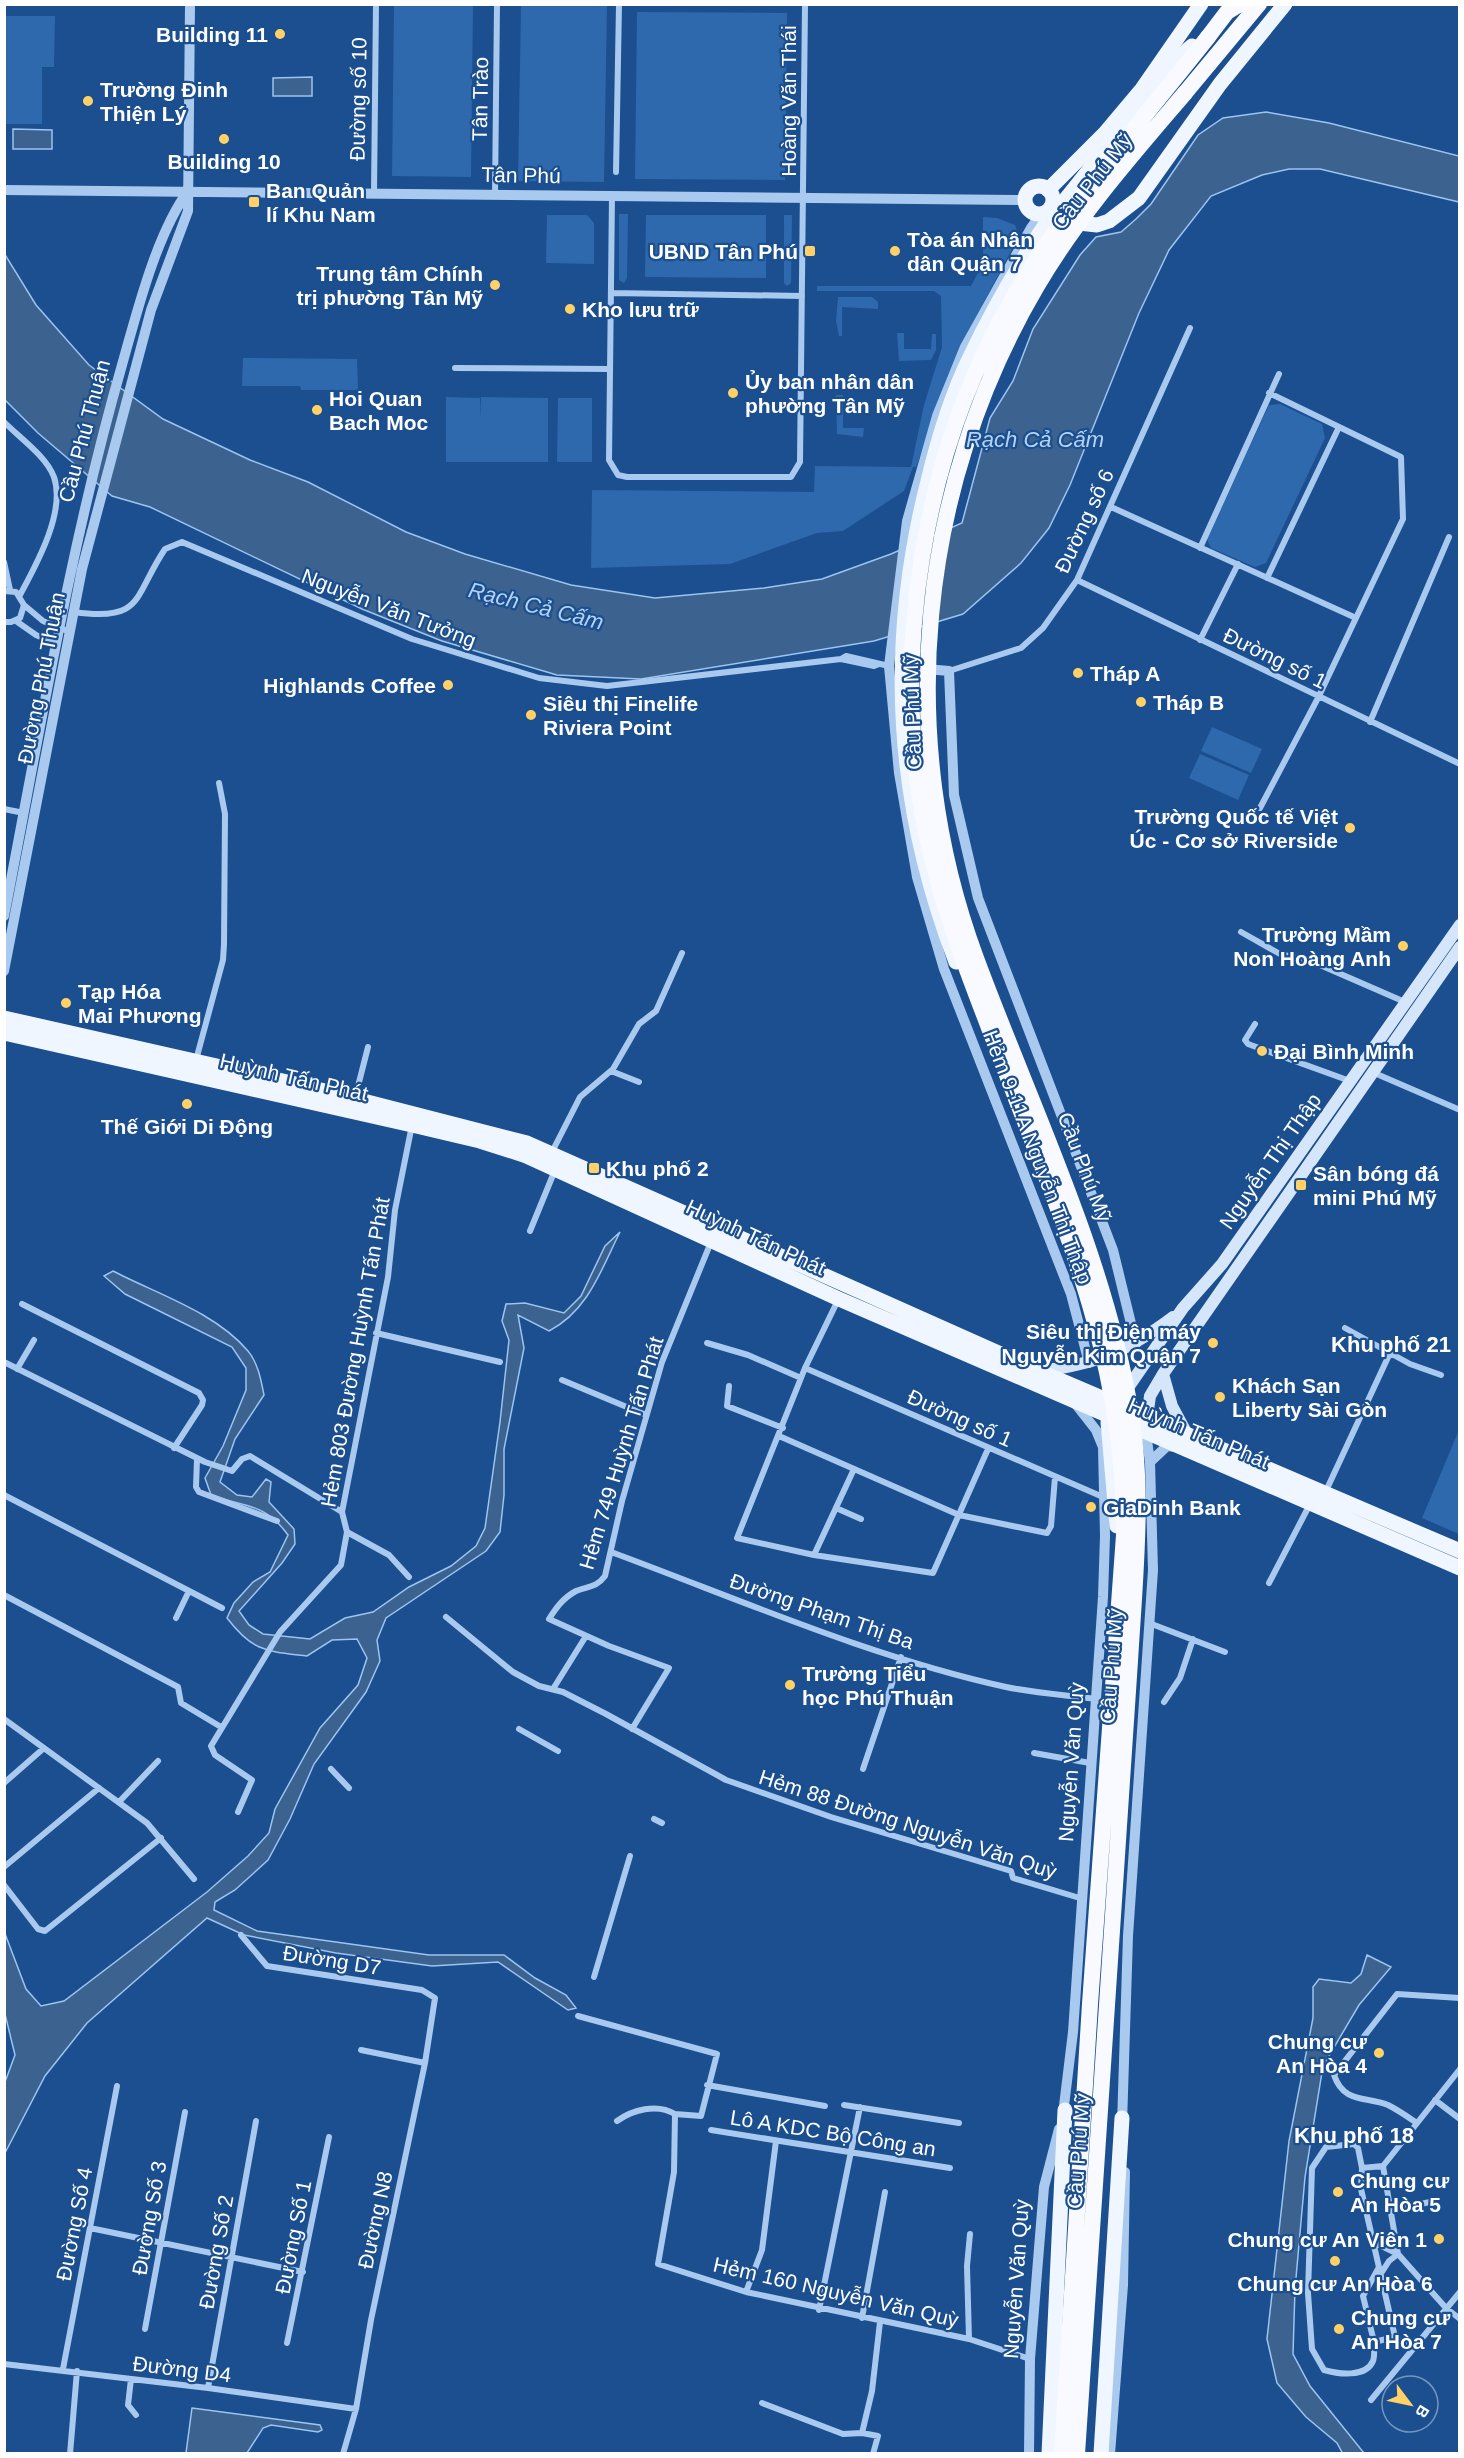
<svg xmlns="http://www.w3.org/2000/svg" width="1464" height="2458" font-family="Arial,sans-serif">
  <rect width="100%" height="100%" fill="#1b4f8f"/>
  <path fill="#2e69ad" d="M394 5H473L471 177 392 176Z
    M521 5H607L604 182 518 181Z
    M637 12 787 13 785 180 635 179Z
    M5 16H55L54 67H42V124H5Z
    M619 214H628L627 278 624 283 619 280Z
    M547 215H587L594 223V264L546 263Z
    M646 215H766V278L645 277Z
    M784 215H792L791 283 787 286 784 283Z
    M983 217 997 218 1015 225 1019 236 962 343 916 467H913L904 491 843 531 817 533 730 564 591 568 592 490 814 492 815 466 911 467 924 405 942 347 941 296 934 291H817V286H971L983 263Z
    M838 297H872L878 302V309L842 307V336H839L836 321Z
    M897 333H904V349H931L932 334H936V350L931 360 899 361Z
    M243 358 357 359 358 390H301L300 386H242Z
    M836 395H843V428H864L863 437 837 434Z
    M446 397 480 398V419L481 397 548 398V462H446Z
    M558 398H592V462H557Z
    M1280 404 1322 424 1325 438 1266 563 1255 567 1211 548 1207 539 1269 405Z
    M1212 727 1262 749 1251 773 1201 751Z
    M1200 754 1249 775 1238 800 1189 778Z
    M1459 1430 1460 1534H1459L1422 1518Z"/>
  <path fill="#3c6290" stroke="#9cc4f0" stroke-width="1.5" d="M312 77V96H273V78Z
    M1266 112 1329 123 1459 156V202L1320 169H1289L1262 175 1211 196 1169 250 1139 313 1070 485 1049 528 1021 563 963 614 874 641 641 679 557 675 442 641 362 609 150 507 112 496 38 433 5 400 4 253 36 305 89 365 163 419 250 460 308 482 406 532 465 554 571 585 655 598 764 588 822 579 891 554 962 523 990 418 1013 381 1033 329 1080 255 1096 237 1121 232 1136 219 1151 204 1198 135 1223 118Z
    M13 129 52 130V149H13Z
    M620 1232C601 1270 588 1311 549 1331L518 1315 524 1348 504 1449V1495L500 1532 486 1551 386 1618 377 1640 380 1661 366 1692 314 1764 290 1819 268 1860 235 1890 215 1902 214 1910 257 1931 429 1955H504L535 1978 566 1995 576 2008 568 2010 498 1962 432 1966 336 1953 244 1935 207 1918 87 2023 45 2076 5 2153V2082L15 2055 5 2014 4 1931 26 1989 41 2006 64 2001 207 1892 248 1856 269 1833 275 1809 320 1728 358 1685 367 1658 357 1639 332 1640 307 1656C266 1651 253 1652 227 1618L234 1603 253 1582 270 1572 288 1535C264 1502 246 1508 211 1495L205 1478 223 1446 246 1390V1368L232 1347 125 1294 104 1276 113 1271C157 1294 215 1312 248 1351 258 1363 261 1380 264 1395L235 1439 220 1482 237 1495 252 1497 266 1479 271 1482 269 1502 294 1529 295 1544 282 1563 239 1611 249 1625 263 1634 310 1639 345 1618 373 1612 409 1587 451 1566 476 1546 485 1528 500 1422 509 1340 502 1321 506 1304 525 1303 564 1313 581 1296 605 1246Z
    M1367 1955 1391 1967 1359 2005 1323 2066 1305 2177 1295 2289 1293 2354 1310 2386 1364 2453 1343 2454 1337 2443 1306 2417 1277 2383 1267 2339 1289 2141 1313 2018V1987L1319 1979 1351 1983 1361 1974Z
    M192 2408 320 2425 322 2430 318 2432 271 2425 263 2428 247 2453H186Z"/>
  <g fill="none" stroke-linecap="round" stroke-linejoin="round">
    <path stroke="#a9c9ee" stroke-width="6" d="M616 172 619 4
      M374 193 376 4
      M495 194 497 4
      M612 196 609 460 618 475 627 477H791L800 462 805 4
      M611 293 802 296
      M455 368 609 369
      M4 422C20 438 46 456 54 477 66 512 36 565 20 595
      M1111 507 1356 618
      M1200 548 1279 374
      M4 562 10 590
      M1267 578 1339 427
      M1077 580 1460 764
      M4 591 16 592 24 605 20 618 11 622H4
      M24 605 43 621 70 632
      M74 612C144 622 133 597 165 549L182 542 412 639 539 678 607 686 841 659 846 656 889 666
      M16 621 36 635 57 644
      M1200 640 1238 564
      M841 659 874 666 879 664
      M949 671 1021 648 1043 628 1077 580 1190 328
      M1370 722 1449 537
      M1260 808 1318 698 1403 519 1401 457 1269 393
      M4 809 24 813
      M1241 932 1280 954 1313 962 1405 1002
      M1255 1024 1245 1040 1248 1044 1350 1081
      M196 1060 223 960 224 944 225 814 219 783
      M611 1071 639 1082
      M1372 1072 1460 1110
      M355 1098 368 1047
      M552 1152 580 1097 613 1069 639 1024 656 1011 682 953
      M530 1231 555 1170
      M839 1298 805 1368 737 1538 814 1555 933 1573 988 1449
      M22 1304 199 1393 203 1400 202 1405 174 1448
      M1345 1328 1410 1364 1441 1375
      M376 1333 500 1362
      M707 1343 748 1355 801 1378
      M4 1362 205 1462 232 1471 242 1459 250 1456 342 1512
      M805 1368 1103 1497
      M17 1369 34 1340
      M562 1380 646 1415
      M729 1386 727 1406 783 1428
      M779 1436 959 1515 1047 1533 1051 1526 1055 1477
      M197 1459 196 1487 199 1492 277 1521
      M1325 1493 1390 1353
      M4 1495 222 1608
      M836 1508 861 1519
      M347 1532 389 1555 409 1577
      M611 1552C741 1600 870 1657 1006 1687 1035 1693 1066 1695 1096 1699
      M814 1555 854 1469
      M1269 1583 1310 1504
      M4 1595 178 1687 181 1703 221 1727
      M446 1617 513 1672 539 1686 563 1692 606 1714 726 1780 831 1817 1011 1871 1013 1878 1083 1899
      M176 1618 188 1593
      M1149 1623 1225 1652
      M553 1689 586 1636
      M1164 1702 1180 1678 1193 1639
      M4 1719 147 1823 194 1879
      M519 1729 558 1751
      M632 1729 669 1668 609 1646 549 1619C556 1608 563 1598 576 1591 588 1586 596 1588 605 1576L622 1501 662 1362 711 1242
      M1034 1753 1090 1763
      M331 1769 349 1788
      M863 1769 901 1657
      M4 1783 44 1748
      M119 1802 158 1761
      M238 1812 252 1780 215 1755 211 1746 280 1632 341 1565 347 1532 342 1512 388 1277 395 1210 412 1125
      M654 1819 662 1823
      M4 1867 99 1788
      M4 1885 38 1929 45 1931 161 1838
      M241 1935 267 1966 422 1990 435 1998 425 2063 371 2320 356 2409 343 2454
      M594 1977 630 1856
      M578 2016 717 2054 701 2116 675 2114 674 2172 658 2264 746 2292 969 2339 1030 2359
      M361 2050 425 2063
      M1460 2069 1383 2166 1398 2254 1446 2308 1460 2319
      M707 2085 825 2106
      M1435 2100 1460 2119
      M844 2105 959 2123
      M617 2121C632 2110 657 2103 675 2114
      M1417 2123C1408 2117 1398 2110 1388 2105 1366 2096 1344 2104 1334 2075L1397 1994 1460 1998
      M711 2130 950 2168
      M1383 2166 1362 2168 1361 2189 1395 2337 1412 2350
      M1362 2168 1358 2148 1354 2144 1326 2147 1312 2168 1308 2293 1312 2349 1324 2370C1338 2374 1366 2378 1373 2361 1375 2356 1374 2347 1374 2342L1395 2337
      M1391 2210 1435 2201
      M90 2228 303 2272
      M1371 2241 1398 2254
      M1380 2275 1389 2261 1398 2254
      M746 2292 762 2250 776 2141
      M819 2310 860 2107
      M862 2318 885 2192
      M145 2329 185 2112
      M969 2339 967 2266 970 2234
      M1374 2342 1363 2296 1378 2269
      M287 2343 329 2137
      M4 2364 208 2388 356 2409
      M63 2369 117 2086
      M131 2379 128 2405 136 2415
      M208 2388 256 2121
      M1371 2400 1460 2292
      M762 2403 843 2434 862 2433 878 2436 873 2454
      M862 2433 872 2391 880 2322
      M70 2454 77 2371"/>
    <path stroke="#a9c9ee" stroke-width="10" d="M4 190 1025 200
      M1041 214 1031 228 965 347 937 416 907 521 889 666 899 773 917 877 944 969 1071 1294 1089 1363
      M926 669 949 671 954 795 978 898 1113 1250 1136 1344
      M4 916C40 731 70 546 122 365 137 312 156 235 188 191
      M4 971 82 569 151 310 188 211 190 4
      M1074 1402 1096 1430 1103 1447
      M1150 1462 1167 1446 1177 1447
      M1063 2114 1073 2032 1103 1597 1105 1536 1103 1447 1105 1436
      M1122 2124 1128 1936 1153 1570 1150 1462 1146 1433
      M1029 2454 1030 2359 1044 2187 1059 2129
      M1110 2454 1123 2285 1125 2172"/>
    <path stroke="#d6e6fa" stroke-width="12" d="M1039 1371C1095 1365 1128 1351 1173 1317
      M1163 1374 1172 1406 1187 1434
      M1125 1392 1183 1308 1222 1264 1460 925
      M1146 1425 1150 1396 1163 1374 1460 947"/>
    <path stroke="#f0f6ff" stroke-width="15" d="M1025 200a14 14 0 1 1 28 0a14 14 0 1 1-28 0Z
      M1048 190 1105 133 1142 89 1201 4
      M1070 222 1097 225 1109 221 1139 198 1220 84 1285 4
      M4 1018 309 1087 527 1143 1039 1371 1460 1551
      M4 1033 412 1125 480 1141 524 1155 839 1299 1460 1568
      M1049 2454 1065 2110
      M1101 2454 1122 2118"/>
    <path stroke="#f8faff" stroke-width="16" d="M1208 37 1227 12 1240 4
      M1185 93 1259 4"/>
    <path stroke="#f0f6ff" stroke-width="15" d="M956 962C895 803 886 646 928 481 938 439 951 396 970 357 990 315 1014 273 1039 234 1055 210 1075 189 1092 166 1115 137 1139 109 1162 80 1172 69 1181 54 1192 46
      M1108 1422 1117 1526"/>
    <path stroke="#f8faff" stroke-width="16" d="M1062 2454 1090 2004 1124 1535C1126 1369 1068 1234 1010 1083 980 1002 945 922 927 837 889 658 922 455 1014 296 1067 204 1142 121 1208 37
      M1077 2454 1130 1661C1135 1575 1145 1487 1129 1402 1101 1247 1030 1104 976 958 894 737 918 488 1037 286 1078 216 1133 154 1185 93"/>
  </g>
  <g fill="#ffd166" stroke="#1b4f8f" stroke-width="2">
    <circle cx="280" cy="34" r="6"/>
    <circle cx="88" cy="101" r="6"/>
    <circle cx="224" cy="139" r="6"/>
    <rect x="248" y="196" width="12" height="12" rx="3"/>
    <rect x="804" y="245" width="12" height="12" rx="3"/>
    <circle cx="895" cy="251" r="6"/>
    <circle cx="495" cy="285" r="6"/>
    <circle cx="570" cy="309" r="6"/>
    <circle cx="733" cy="393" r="6"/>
    <circle cx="317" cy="410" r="6"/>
    <circle cx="1078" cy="673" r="6"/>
    <circle cx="448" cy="685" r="6"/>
    <circle cx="1141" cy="702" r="6"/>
    <circle cx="531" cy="715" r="6"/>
    <circle cx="1350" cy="828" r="6"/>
    <circle cx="1403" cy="946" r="6"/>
    <circle cx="66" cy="1003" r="6"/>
    <circle cx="1262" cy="1051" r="6"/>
    <circle cx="187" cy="1104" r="6"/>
    <rect x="588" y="1162" width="12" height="12" rx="3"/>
    <rect x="1295" y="1179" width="12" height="12" rx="3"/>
    <circle cx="1213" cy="1343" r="6"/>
    <circle cx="1220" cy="1397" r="6"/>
    <circle cx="1091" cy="1507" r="6"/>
    <circle cx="790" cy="1685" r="6"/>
    <circle cx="1379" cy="2053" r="6"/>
    <circle cx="1338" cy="2192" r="6"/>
    <circle cx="1439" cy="2239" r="6"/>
    <circle cx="1335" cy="2261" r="6"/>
    <circle cx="1339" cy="2329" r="6"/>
  </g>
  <g text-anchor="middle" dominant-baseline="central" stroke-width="4.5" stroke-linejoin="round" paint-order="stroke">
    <g font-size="21" font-weight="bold" fill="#fff" stroke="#1b4f8f" text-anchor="start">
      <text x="268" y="34" text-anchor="end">Building 11</text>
      <text x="100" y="89">Trường Đinh<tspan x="100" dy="24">Thiện Lý</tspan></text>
      <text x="224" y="161" text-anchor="middle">Building 10</text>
      <text x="266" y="190">Ban Quản<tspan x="266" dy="24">lí Khu Nam</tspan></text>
      <text x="907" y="239">Tòa án Nhân<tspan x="907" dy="24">dân Quận 7</tspan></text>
      <text x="798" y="251" text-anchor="end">UBND Tân Phú</text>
      <text x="483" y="273" text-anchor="end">Trung tâm Chính<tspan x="483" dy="24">trị phường Tân Mỹ</tspan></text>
      <text x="582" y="309">Kho lưu trữ</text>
      <text x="745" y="381">Ủy ban nhân dân<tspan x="745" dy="24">phường Tân Mỹ</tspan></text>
      <text x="329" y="398">Hoi Quan<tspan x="329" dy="24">Bach Moc</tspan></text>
      <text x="1090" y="673">Tháp A</text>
      <text x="436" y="685" text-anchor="end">Highlands Coffee</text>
      <text x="1153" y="702">Tháp B</text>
      <text x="543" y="703">Siêu thị Finelife<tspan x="543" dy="24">Riviera Point</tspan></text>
      <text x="1338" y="816" text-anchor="end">Trường Quốc tế Việt<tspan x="1338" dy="24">Úc - Cơ sở Riverside</tspan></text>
      <text x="1391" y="934" text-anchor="end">Trường Mầm<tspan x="1391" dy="24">Non Hoàng Anh</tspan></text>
      <text x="78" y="991">Tạp Hóa<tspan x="78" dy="24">Mai Phương</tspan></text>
      <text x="1274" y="1051">Đại Bình Minh</text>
      <text x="187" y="1126" text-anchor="middle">Thế Giới Di Động</text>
      <text x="606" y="1168">Khu phố 2</text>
      <text x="1313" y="1173">Sân bóng đá<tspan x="1313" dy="24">mini Phú Mỹ</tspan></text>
      <text x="1201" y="1331" text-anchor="end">Siêu thị Điện máy<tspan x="1201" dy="24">Nguyễn Kim Quận 7</tspan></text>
      <text x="1232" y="1385">Khách Sạn<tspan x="1232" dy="24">Liberty Sài Gòn</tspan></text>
      <text x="1103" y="1507">GiaDinh Bank</text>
      <text x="802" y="1673">Trường Tiểu<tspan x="802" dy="24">học Phú Thuận</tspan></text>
      <text x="1367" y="2041" text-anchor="end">Chung cư<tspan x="1367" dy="24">An Hòa 4</tspan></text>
      <text x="1350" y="2180">Chung cư<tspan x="1350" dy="24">An Hòa 5</tspan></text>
      <text x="1427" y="2239" text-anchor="end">Chung cư An Viên 1</text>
      <text x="1335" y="2283" text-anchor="middle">Chung cư An Hòa 6</text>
      <text x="1351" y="2317">Chung cư<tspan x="1351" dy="24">An Hòa 7</tspan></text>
    </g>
    <g font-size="21" fill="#fff" stroke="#1b4f8f">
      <text transform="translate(358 99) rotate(-89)">Đường số 10</text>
      <text transform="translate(480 99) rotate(-89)">Tân Trào</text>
      <text transform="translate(788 101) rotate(-90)">Hoàng Văn Thái</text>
      <text transform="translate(521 175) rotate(1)">Tân Phú</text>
      <text transform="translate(1092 181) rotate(-52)">Cầu Phú Mỹ</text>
      <text transform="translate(84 431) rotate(-75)">Cầu Phú Thuận</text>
      <text transform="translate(1084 521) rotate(-65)">Đường số 6</text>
      <text transform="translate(389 608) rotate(21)">Nguyễn Văn Tưởng</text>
      <text transform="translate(1275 658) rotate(26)">Đường số 1</text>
      <text transform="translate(41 678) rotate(-79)">Đường Phú Thuận</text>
      <text transform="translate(912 712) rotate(-92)">Cầu Phú Mỹ</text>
      <text transform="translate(294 1077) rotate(13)">Huỳnh Tấn Phát</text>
      <text transform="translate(1038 1157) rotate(69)">Hẻm 9-11A Nguyễn Thị Thập</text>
      <text transform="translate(1270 1161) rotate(-55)">Nguyễn Thị Thập</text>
      <text transform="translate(1085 1167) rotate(69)">Cầu Phú Mỹ</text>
      <text transform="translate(756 1237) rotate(25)">Huỳnh Tấn Phát</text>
      <text transform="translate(355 1352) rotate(-80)">Hẻm 803 Đường Huỳnh Tấn Phát</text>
      <text transform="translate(960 1418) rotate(24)">Đường số 1</text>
      <text transform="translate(1199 1433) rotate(23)">Huỳnh Tấn Phát</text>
      <text transform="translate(621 1453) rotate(-73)">Hẻm 749 Huỳnh Tấn Phát</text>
      <text transform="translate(822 1611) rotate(19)">Đường Phạm Thị Ba</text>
      <text transform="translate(1111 1666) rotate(-86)">Cầu Phú Mỹ</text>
      <text transform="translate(1071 1762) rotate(-86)">Nguyễn Văn Quỳ</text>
      <text transform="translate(908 1824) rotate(18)">Hẻm 88 Đường Nguyễn Văn Quỳ</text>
      <text transform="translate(332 1960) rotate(9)">Đường D7</text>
      <text transform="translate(833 2133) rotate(9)">Lô A KDC Bộ Công an</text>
      <text transform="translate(1078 2151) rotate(-86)">Cầu Phú Mỹ</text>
      <text transform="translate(149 2218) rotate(-80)">Đường Số 3</text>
      <text transform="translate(375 2220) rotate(-78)">Đường N8</text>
      <text transform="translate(74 2224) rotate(-79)">Đường Số 4</text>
      <text transform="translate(293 2237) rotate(-79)">Đường Số 1</text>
      <text transform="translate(216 2252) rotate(-80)">Đường Số 2</text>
      <text transform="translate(1016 2279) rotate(-86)">Nguyễn Văn Quỳ</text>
      <text transform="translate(836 2292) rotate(13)">Hẻm 160 Nguyễn Văn Quỳ</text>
      <text transform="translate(182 2369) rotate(7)">Đường D4</text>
    </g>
    <g font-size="22" font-style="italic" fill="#b5d3f5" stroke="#1b4f8f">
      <text x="1035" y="439">Rạch Cả Cấm</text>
      <text transform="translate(536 606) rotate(14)">Rạch Cả Cấm</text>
    </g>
    <g font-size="22" font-weight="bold" fill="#fff" stroke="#1b4f8f">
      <text x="1391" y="1344">Khu phố 21</text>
      <text x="1354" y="2135">Khu phố 18</text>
    </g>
  </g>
  <rect width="1464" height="2458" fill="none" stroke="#ffffff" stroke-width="12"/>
  <g transform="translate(1410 2404) rotate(122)"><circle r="28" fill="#1b4f8f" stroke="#7695bc" stroke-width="1.5"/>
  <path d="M0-4.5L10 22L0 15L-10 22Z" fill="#ffd166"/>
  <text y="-9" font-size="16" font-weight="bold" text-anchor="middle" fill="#ffffff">B</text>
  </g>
</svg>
